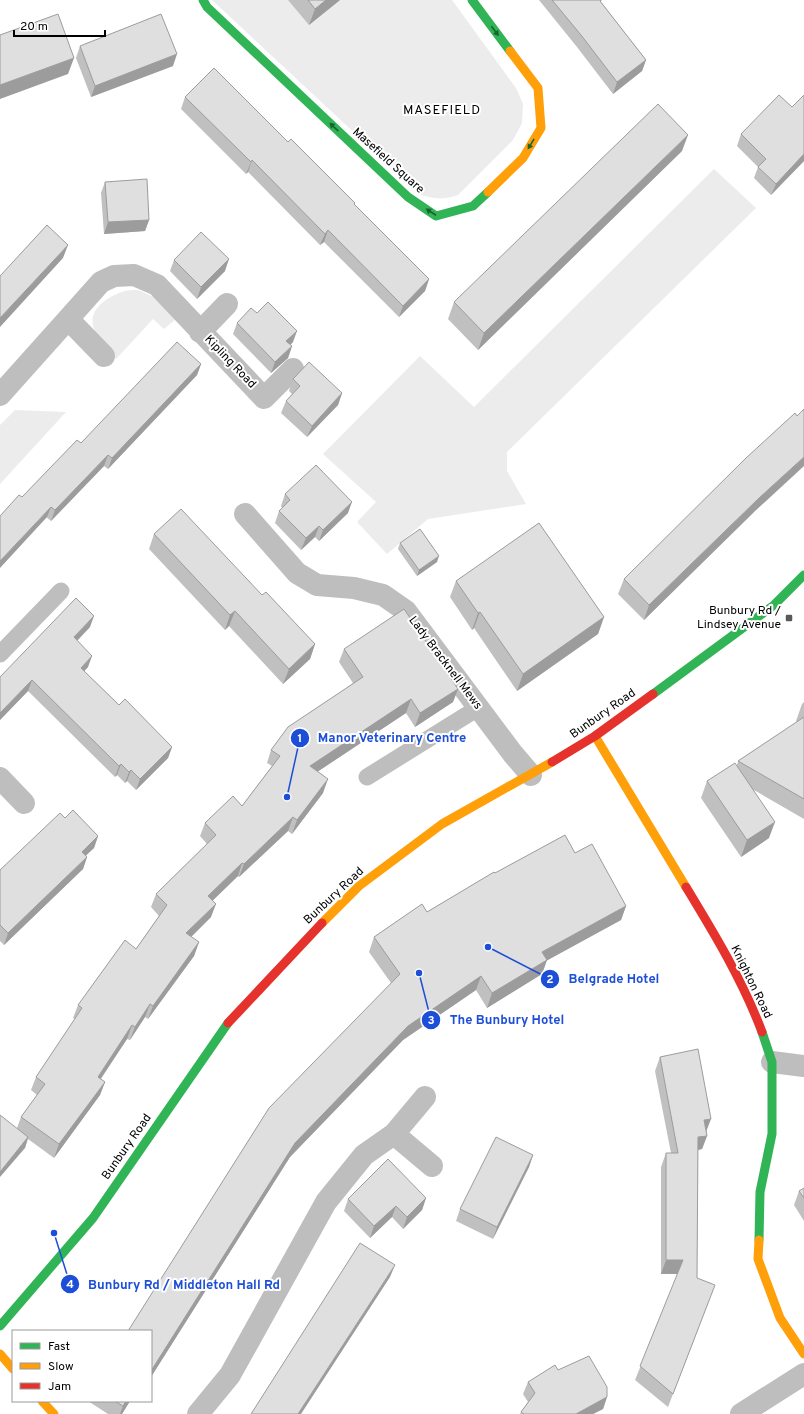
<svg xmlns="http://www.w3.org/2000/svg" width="804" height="1414" font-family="Overpass,sans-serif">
  <rect width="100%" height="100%" fill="#fff"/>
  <path fill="#ececec" d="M212 0H452L516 88 523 104 522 123 513 140 458 195C443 200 436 199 421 195Z
    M714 169 756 208 507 452V471L526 504 428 519 387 554 357 522 376 502 323 454 420 356 474 407Z
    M138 290 154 297 176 319 164 329 153 319 116 359C109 350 98 340 94 329 87 310 107 297 122 292 127 290 133 290 138 290Z
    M15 410 66 412 0 484V425Z"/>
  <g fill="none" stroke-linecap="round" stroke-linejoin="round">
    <path stroke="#bebebe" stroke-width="17" d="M0 654 61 591
      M367 777 478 708"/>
    <path stroke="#bebebe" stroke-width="22" d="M200 332 227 304
      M104 356 68 319 101 282 114 276 134 275 157 285 264 398 293 369
      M0 395 68 319
      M245 514 297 573 317 585 354 588 383 595 406 611 513 754 531 775
      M0 778 24 803
      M772 1062 804 1066
      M394 1134 425 1097
      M198 1414 230 1375 326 1202 364 1155 394 1134 432 1166
      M741 1414 804 1374"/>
    <path stroke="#30b455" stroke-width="9" d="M203 0 207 7 408 197 436 216 473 206 488 192
      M472 0 510 51
      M653 694 774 605 804 575
      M759 1240 760 1192 772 1134V1062L762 1032
      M0 1326 93 1218 228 1023"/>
    <path stroke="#ff9f0a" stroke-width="9" d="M488 192 523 158 541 128 538 88 510 51
      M595 736 686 887
      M322 923 359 886 442 824 552 762
      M759 1240 758 1259 780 1318 804 1354
      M0 1354 13 1369
      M42 1401 54 1414"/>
    <path stroke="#e5322d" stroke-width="9" d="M552 762 595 736 653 694
      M686 887C714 933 743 981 762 1032
      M228 1023 322 923"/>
  </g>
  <path fill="#c0c0c0" d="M288 0H340L309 25Z
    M539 0H601V2L646 60 642 71 613 94 577 47Z
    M80 46 173 66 91 97 76 58Z
    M804 95V161L771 195 754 178 758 167 737 146 741 134 792 107Z
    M185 97 288 142 354 205 429 279 425 291 399 317 324 242 320 245 248 172 246 174 181 109Z
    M682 151 478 350 448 319 454 302Z
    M105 182 149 220 145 231 104 234 101 193Z
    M174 260 225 271 197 299 170 271Z
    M257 313 293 342 290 345 292 346 288 358 271 373 233 334 237 323Z
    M201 364 197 375 108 469 104 466 51 521 22 497 81 443Z
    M293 379 342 393 338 405 307 437 281 413 286 401 292 394 289 391Z
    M285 494 348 513 319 541 315 537 301 550 275 523 279 511 282 508 281 506Z
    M754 512 644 620 618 594 624 579Z
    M154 534 262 595 315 644 310 659 283 684 229 626 225 630 149 549Z
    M400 543 437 562 417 576 398 549Z
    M456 581 604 617 598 634 517 691 474 628 472 630 450 597Z
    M90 627 77 641 88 667 84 671 119 705 172 747 168 758 136 790 127 781 125 783 117 775 115 777 28 691 0 720V677Z
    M344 649 458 689 453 702 415 727 406 713 317 772 323 793 292 834 288 831 239 877 238 876 213 900 211 917 191 937 199 942 194 956 148 1019 145 1017 130 1040 127 1039 101 1079 105 1082 100 1095 54 1158 28 1139 25 1148 17 1128 21 1117 37 1095 31 1090 36 1077 75 1019 73 1018 78 1005 136 949 159 916 151 907 156 894 207 844 200 836 205 823 242 806 272 766 267 763 271 750 353 683 339 662Z
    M804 702V819L754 790 769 838 741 857 701 798 707 781 737 765 738 761 797 722 796 721 802 704Z
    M65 818 98 836 94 848 86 855 87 857 83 869 4 945 0 941V870Z
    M575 853 626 906 621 920 547 960 542 974 487 1008 476 990 403 1040 290 1157 151 1377V1331L391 983 369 952 374 937 427 912 495 873Z
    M660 1057 707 1132V1136L702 1149 698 1150 697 1278 710 1298 668 1407 635 1380 678 1274H661V1167L666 1153H671L655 1071Z
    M533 1155 529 1167 493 1239 456 1221 460 1209Z
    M804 1188V1221L794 1205 799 1191Z
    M426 1198 422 1210 403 1229 392 1217 370 1238 344 1211 348 1199Z
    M558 1370 607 1397 603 1409 593 1414H520L521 1412 528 1402 523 1394 528 1382Z
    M88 1401H130L122 1414H108Z"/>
  <path fill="#9c9c9c" d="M326 0H340L309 25 315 9Z
    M177 54 173 66 91 97 95 86Z
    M74 58 68 74 0 99V85Z
    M646 60 642 71 613 94 617 82Z
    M688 135 682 151 478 350 484 333Z
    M804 154V161L771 195 776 184Z
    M252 160 248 172 246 174 251 162Z
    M149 220 145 231 104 234 108 222Z
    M328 230 324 242 320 245 325 234Z
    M68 245 63 258 0 327V318Z
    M229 259 225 271 197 299 201 287Z
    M429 279 425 291 399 317 403 306Z
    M297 331 293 342 282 353 286 341Z
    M292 346 288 358 271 373 275 362Z
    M201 364 197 375 108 469 112 458Z
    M342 393 338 405 307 437 312 426Z
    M108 455 104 466 51 521 55 510Z
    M804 457V466L754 512 644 620 649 605 759 498Z
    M352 502 348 513 319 541 323 530Z
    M51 507 47 517 0 568V561Z
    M319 526 315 537 301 550 306 538Z
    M439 556 437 562 417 576 419 570Z
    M235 611 229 626 225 630 230 615Z
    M480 612 474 628 472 630 478 613Z
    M94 616 90 627 70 648 74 637Z
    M604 617 598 634 517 691 523 674Z
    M315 644 310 659 283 684 289 669Z
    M92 656 88 667 77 679 81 668Z
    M32 680 28 691 0 720V713Z
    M458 689 453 702 415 727 420 713Z
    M411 699 406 713 305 780 310 766Z
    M172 747 168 758 136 790 140 779Z
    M121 764 117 775 115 777 119 766Z
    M131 770 127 781 125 783 129 772Z
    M328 779 323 793 292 834 297 820Z
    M293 817 288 831 239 877 244 864Z
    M775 822 769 838 741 857 747 840Z
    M98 836 94 848 78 863 82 852Z
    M87 857 83 869 4 945 8 933Z
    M242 863 238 876 204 909 208 896Z
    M216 904 211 917 181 947 186 933Z
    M626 906 621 920 537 966 542 952Z
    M199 942 194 956 148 1019 153 1006Z
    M547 960 542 974 487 1008 492 993Z
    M481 976 476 990 403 1040 290 1157 151 1377V1371L295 1143 408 1026Z
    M150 1004 145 1017 130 1040 135 1027Z
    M132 1025 127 1039 93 1090 98 1077Z
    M105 1082 100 1095 54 1158 59 1144Z
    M711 1119 706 1132 704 1120Z
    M707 1136 702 1149 693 1151 698 1137Z
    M28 1137 25 1148 0 1177V1172Z
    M533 1155 529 1167 493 1239 497 1227Z
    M426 1198 422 1210 403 1229 407 1217Z
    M396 1206 392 1217 370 1238 374 1226Z
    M666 1260H683L678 1274H661Z
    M395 1265 390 1277 301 1414H298Z
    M607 1397 603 1409 593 1414H576Z
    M126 1401H130L122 1414H120L123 1406Z"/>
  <path fill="#dfdfdf" stroke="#9c9c9c" d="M308 0H326L315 9Z
    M552 0H601V1H600L646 60 617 82 581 35Z
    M58 14 74 58 0 85V35Z
    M161 14 177 54 95 86 80 46Z
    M214 68 288 142 291 139 355 203 354 204 429 279 403 306 328 230 325 234 252 160 251 162 185 97Z
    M779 95 792 107 804 95V154L776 184 758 167 766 159 741 134Z
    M658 104 688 135 484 333 454 302Z
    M147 179 149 220 108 222 105 182Z
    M47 225 68 245 0 318V276Z
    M201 232 229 259 201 287 174 260Z
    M268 302 297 331 286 341 292 346 275 362 237 323 251 308 257 313Z
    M177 342 201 364 112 458 108 455 55 510 51 507 0 561V516L19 495 22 497 77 440 81 443Z
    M309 362 342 393 312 426 286 401 300 386 293 379Z
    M804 409V457L759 498 649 605 624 579 746 458 795 413 797 416Z
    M316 465 352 502 323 530 319 526 306 538 279 511 290 500 285 494Z
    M181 509 262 595 266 592 315 644 289 669 235 611 230 615 154 534Z
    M539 523 604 617 523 674 480 612 478 613 456 581Z
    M420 529 439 556 419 570 400 543Z
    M76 598 94 616 74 637 92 656 81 668 119 705 125 699 172 747 140 779 131 770 129 772 121 764 119 766 32 680 0 713V677Z
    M404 609 458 689 420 713 411 699 310 766 328 779 297 820 293 817 244 864 242 863 208 896 216 904 186 933 199 942 153 1006 150 1004 135 1027 132 1025 98 1077 105 1082 59 1144 21 1117 45 1084 36 1077 82 1008 78 1005 125 940 136 949 167 905 156 894 216 835 205 823 233 796 242 806 280 756 271 750 288 727 363 677 344 649Z
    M804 717V799L738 761Z
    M735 763 775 822 747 840 707 781Z
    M73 810 98 836 82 852 87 857 8 933 0 925V870L60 813 65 818Z
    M565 835 575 853 592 844 626 906 542 952 547 960 492 993 481 976 408 1026 295 1143 151 1371V1331H128L269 1108 400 974 374 937 422 904 427 912 494 872 495 873Z
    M698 1049 711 1119 704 1120 707 1136 698 1137 697 1278 715 1285 673 1394 640 1366 683 1260H666V1153H678L660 1057Z
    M0 1115 28 1137 0 1172Z
    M496 1137 533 1155 497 1227 460 1209Z
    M388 1159 426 1198 407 1217 396 1206 374 1226 348 1199Z
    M804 1188V1198L799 1191Z
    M360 1243 395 1265 298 1414H251Z
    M589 1356 607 1387V1397L576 1414H524L521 1412 535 1393 528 1382 555 1365 558 1370Z
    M115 1401H126L123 1406Z"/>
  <defs><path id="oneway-solid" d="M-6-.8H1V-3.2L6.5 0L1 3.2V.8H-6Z"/></defs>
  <g fill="#1a632f">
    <use href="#oneway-solid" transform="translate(495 31) rotate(53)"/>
    <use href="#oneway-solid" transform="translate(334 127) rotate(-137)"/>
    <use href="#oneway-solid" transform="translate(531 144) rotate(121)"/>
    <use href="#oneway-solid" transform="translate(431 212) rotate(-147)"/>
  </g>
  <rect fill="#595959" stroke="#fff" stroke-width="1.5" x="785" y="614" width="8" height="8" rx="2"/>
  <g text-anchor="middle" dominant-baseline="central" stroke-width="4" stroke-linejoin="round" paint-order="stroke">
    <g font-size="12" fill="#000" stroke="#fff">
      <text transform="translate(388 161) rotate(42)">Masefield Square</text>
      <text transform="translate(230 362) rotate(46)">Kipling Road</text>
      <text transform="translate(445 663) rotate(53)">Lady Bracknell Mews</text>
      <text transform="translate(603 714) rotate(-35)">Bunbury Road</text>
      <text transform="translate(334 896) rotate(-43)">Bunbury Road</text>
      <text transform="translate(751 982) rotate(64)">Knighton Road</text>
      <text transform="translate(127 1147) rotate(-55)">Bunbury Road</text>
    </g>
    <g font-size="12" fill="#000" stroke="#fff" text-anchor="end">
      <text x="781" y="611">Bunbury Rd /<tspan x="781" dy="14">Lindsey Avenue</tspan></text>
    </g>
    <g font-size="13" letter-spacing="1" fill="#000" stroke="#fff">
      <text x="442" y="111">MASEFIELD</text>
    </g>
  </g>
  <path fill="none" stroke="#1d4ed8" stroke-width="1.5" d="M287 797L300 738M488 947L550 979M419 973L431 1020M54 1233L70 1284"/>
  <g fill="#1d4ed8" stroke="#fff" stroke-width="1.5">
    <circle cx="287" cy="797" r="4"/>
    <circle cx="488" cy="947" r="4"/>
    <circle cx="419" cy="973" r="4"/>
    <circle cx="54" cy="1233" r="4"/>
    <circle cx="300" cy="738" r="10"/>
    <circle cx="550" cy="979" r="10"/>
    <circle cx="431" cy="1020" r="10"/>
    <circle cx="70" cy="1284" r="10"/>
  </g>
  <g font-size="12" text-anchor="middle" font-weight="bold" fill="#fff">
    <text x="300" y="742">1</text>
    <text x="550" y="983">2</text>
    <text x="431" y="1024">3</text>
    <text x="70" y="1288">4</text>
  </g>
  <g font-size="13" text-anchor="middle" font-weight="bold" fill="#1d4ed8" stroke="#fff" stroke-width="4" stroke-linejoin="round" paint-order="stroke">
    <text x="392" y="742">Manor Veterinary Centre</text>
    <text x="614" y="983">Belgrade Hotel</text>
    <text x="507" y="1024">The Bunbury Hotel</text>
    <text x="184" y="1289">Bunbury Rd / Middleton Hall Rd</text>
  </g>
  <rect x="12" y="1330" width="140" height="72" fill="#ffffff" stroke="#999999"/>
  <rect x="20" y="1343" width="20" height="6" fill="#30b455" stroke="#999999"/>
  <text x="48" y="1350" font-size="12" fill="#000000">Fast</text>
  <rect x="20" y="1363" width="20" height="6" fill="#ff9f0a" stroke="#999999"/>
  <text x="48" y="1370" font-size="12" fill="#000000">Slow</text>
  <rect x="20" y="1383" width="20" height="6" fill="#e5322d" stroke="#999999"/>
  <text x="48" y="1390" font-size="12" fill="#000000">Jam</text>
  <path d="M14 30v6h91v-6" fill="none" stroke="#000000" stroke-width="2"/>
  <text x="20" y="30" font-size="12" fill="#000000" stroke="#ffffff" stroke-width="3" paint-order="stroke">20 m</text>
</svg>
